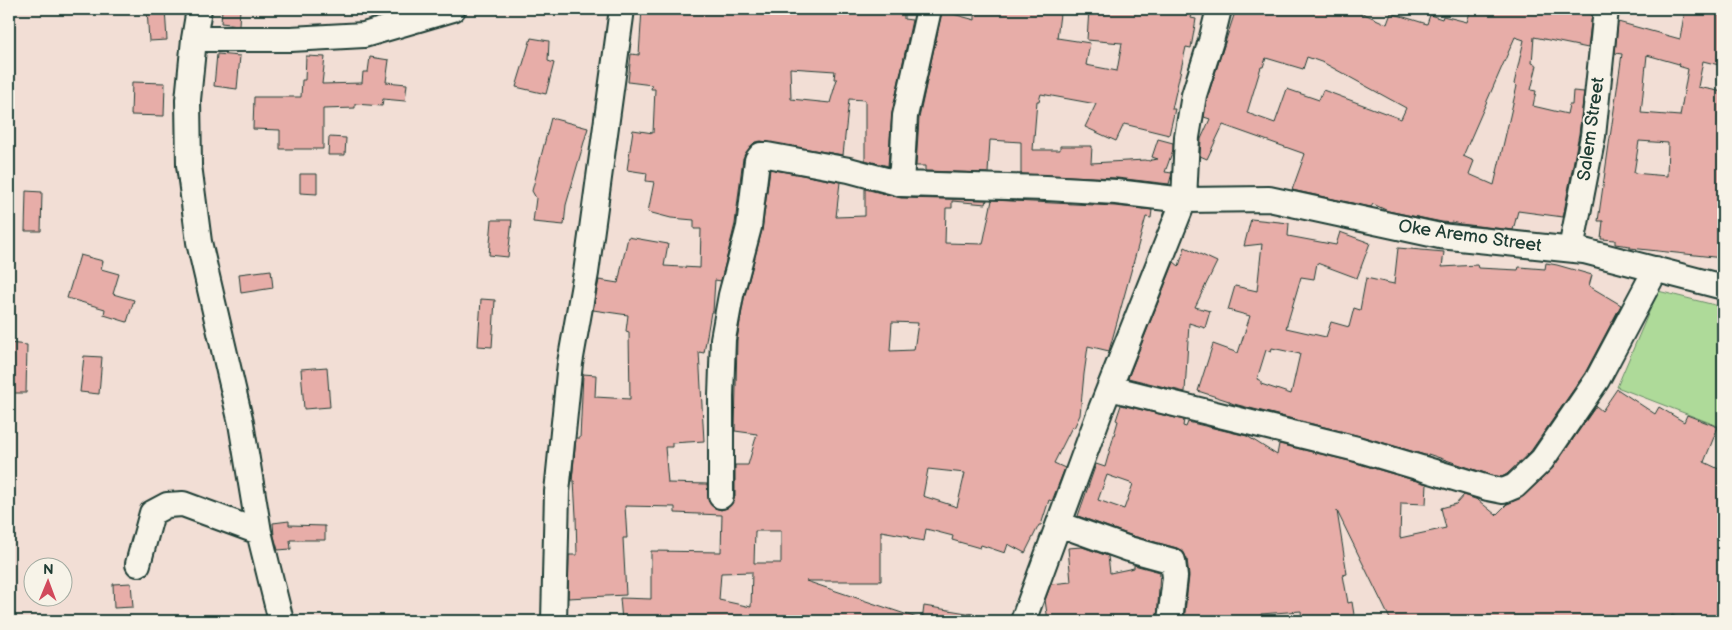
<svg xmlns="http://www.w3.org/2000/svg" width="1732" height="630" font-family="'Balsamiq Sans',sans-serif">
  <rect width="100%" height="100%" fill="#f2ded5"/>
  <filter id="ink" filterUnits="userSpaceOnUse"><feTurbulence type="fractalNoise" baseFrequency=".02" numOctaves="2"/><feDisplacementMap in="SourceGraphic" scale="10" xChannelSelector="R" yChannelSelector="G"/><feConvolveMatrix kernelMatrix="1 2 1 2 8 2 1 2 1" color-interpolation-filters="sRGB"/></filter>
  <g filter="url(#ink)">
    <path fill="#aeda99" stroke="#668c66" d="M1658 291 1723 307V428L1617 387Z"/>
    <path fill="#e7ada8" stroke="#1f3d34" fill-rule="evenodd" d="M147 9H165L167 40 149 41Z
      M222 9H240L239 25 221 23Z
      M642 9H663V11H701V9H904V19L912 20 892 113 888 166 865 160V100L849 99 843 155 761 141 755 142 751 146 743 158 735 224 721 281 715 280 713 312H711L704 353 699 352 704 441 672 443V447H665L668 483 707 484 709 502 715 508 721 510 727 508 733 502 735 496V465H748L757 434 735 431 737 340 744 298 762 230 770 169 840 182 836 217 865 216V189L901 198 987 200 986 204 952 201V208H946L945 243 983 244 992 200 1115 206 1152 210 1151 218 1146 217 1109 351 1088 346 1084 374 1080 415 1074 428 1072 427 1054 463 1065 468 1052 501 1049 500 1041 525H1039L1025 553 1008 544 1005 553 981 545 980 548 952 540 953 536 926 529 924 541 908 538 909 536 881 531V581H806L920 619 919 621H622L620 598 651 599V551L721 552 722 515 675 513V507L625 506 627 538H623L626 595 568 598 569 555H577L576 516 574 481H572L576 438H580L583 374 596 375 595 397 630 399 629 332 626 331 628 315 593 310 599 280 618 283 628 237 668 244 664 266 700 268 701 229H694V220L671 218 648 212 654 182 646 181 647 173 627 170 633 130 653 133 655 89H651L652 85 628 82 631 54 639 55ZM790 68 835 71 834 79H837L830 103 791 99ZM892 322 918 323 914 350 890 351ZM928 469 965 473 957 507 923 496ZM755 531H781V563H754ZM752 572 751 607 719 600 721 573Z
      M975 9H1034L1060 14 1057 38 1090 43 1086 65 1117 71 1122 43 1087 40 1089 9H1136L1162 13 1163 9H1193L1191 18 1196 19 1191 48 1186 47 1172 109H1175L1169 135 1124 124 1116 141 1085 127 1096 104 1041 94 1039 101H1037L1033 150H1060V146H1092L1091 163 1145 160 1150 161 1151 160 1158 159 1152 157 1158 139 1173 143V150L1165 172 1172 173 1169 184 1117 178 1021 174V142L990 140 988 173 925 171V166H916L919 118 942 11 975 20Z
      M1236 9H1353L1387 24 1391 13 1427 24 1430 15 1442 19 1443 16 1467 22 1471 9H1572L1592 14 1588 48 1534 37 1532 63 1537 65 1531 90 1536 91 1533 106 1567 114 1569 105H1572L1573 91 1584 92 1579 134 1563 217 1518 211 1513 230 1460 224 1451 222V223L1442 222 1388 211 1373 204 1371 207 1292 190 1305 154 1223 125 1207 159 1200 156 1201 139 1210 119 1204 117 1207 98ZM1515 37 1524 40 1514 84 1517 86 1494 185 1469 174 1474 161 1463 156ZM1307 57 1324 63 1406 108 1401 119 1323 90 1319 100 1287 89 1275 123 1247 113 1261 67H1263L1266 58 1303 69Z
      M1685 9H1723V66L1703 61 1698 87 1723 92V258L1630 248V246L1615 244V240L1601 239 1603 221H1598L1622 54 1615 53 1618 22 1680 39ZM1647 55 1679 64 1678 66 1688 69 1680 116 1641 113ZM1639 141 1668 143 1667 176 1634 173Z
      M531 38 549 41 548 61 554 63 546 94 516 87Z
      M217 54 240 56 237 89 214 86Z
      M306 56 325 57 322 84 362 83 363 72H368L370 57 389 60 386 82 407 84 405 101 383 99 382 106 355 104V108L323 109V149H280V130L253 129 254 97H301L302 80H305Z
      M132 82 165 83 164 116 131 115Z
      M551 118 588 128 566 205 564 225 533 222 536 198 532 191Z
      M329 137 346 138 345 155H328Z
      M300 174H317V194L300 193Z
      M26 191 42 192 41 231H25Z
      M1251 219 1289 223 1288 236 1336 245 1340 232 1370 243 1357 278 1317 263 1314 279 1301 277 1286 328 1326 337 1331 322 1349 327 1354 308 1360 310 1366 278 1394 284 1398 248 1444 252 1442 267 1477 265 1478 268 1518 270 1519 267 1545 269 1546 263 1557 265 1592 275 1589 286 1621 305 1585 373 1531 451 1507 474 1502 477 1491 475 1428 454V456L1360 436 1234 404 1229 402V401L1198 391 1213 344 1238 353 1250 316 1228 310 1235 286 1257 291 1262 244 1244 246ZM1272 348 1300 354 1291 394 1261 384V381L1257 379 1266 350 1271 352Z
      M492 220H512L508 257 489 255Z
      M1185 247 1217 262 1195 307 1210 311 1205 328 1189 323 1185 392 1128 378 1174 262 1179 266Z
      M80 255 103 261 101 269 119 274 113 294 134 300 127 322 104 315 105 309 67 298Z
      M271 270 273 288 241 293 239 274Z
      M481 299 495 300 492 347 478 346Z
      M9 343 27 345 26 393H9Z
      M84 356 102 357 99 394 80 392Z
      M327 367 330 407 304 409 301 369Z
      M1617 389 1655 414 1659 407 1684 422 1687 415 1718 427 1704 462 1723 471V612L1719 621H1685L1672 615 1669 621H1391L1337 511 1347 574 1343 575 1348 603 1352 602 1355 621H1302L1301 611 1261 614 1262 621H1184L1189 576 1187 559 1183 552 1177 548 1133 536 1078 516 1096 464 1105 467 1118 421 1116 420 1121 405 1184 420 1183 426 1186 427 1188 422 1247 436 1277 455 1279 444 1353 462 1427 484 1426 504 1401 503 1400 538 1446 528 1441 508 1456 504 1464 495 1478 500 1496 515 1507 504 1524 496 1553 468 1596 406 1602 411ZM1107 475 1133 484 1124 509 1098 500Z
      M289 521V525L325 526V540H290L291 549 278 550 274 536 273 523Z
      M1082 547 1108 556 1110 573 1134 568V565L1160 572 1157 621H1048L1045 600 1051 584 1071 582 1068 548Z
      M131 583 133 607 114 608 113 584Z
      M924 606 973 614 972 621H922Z"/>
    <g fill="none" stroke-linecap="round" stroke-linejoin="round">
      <defs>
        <path id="minor" d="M199 9 194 39 188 100 189 165 199 242 241 423 259 532 281 621
          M194 39H291L364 35 453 9
          M901 184 905 116 929 9
          M1571 249 1593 136 1606 9
          M1110 388 1357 449 1488 488 1503 491 1515 486 1542 460 1597 380 1656 269
          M721 496V396L723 339 731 295 749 227 757 160 761 155H767L849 170 901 184 1046 188 1116 192 1184 200 1269 199 1440 236 1584 251 1723 287
          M1059 524 1129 549 1173 561 1175 577 1170 621
          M138 564 152 513 167 505 183 504 259 532
          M554 621 557 492 570 363 586 273 622 9
          M1023 621 1101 409 1184 200 1187 137 1194 95 1211 41 1219 9"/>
      </defs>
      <use href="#minor" stroke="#1f3d34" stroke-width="28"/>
      <use href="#minor" stroke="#f7f3e8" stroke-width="24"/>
    </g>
  </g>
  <g text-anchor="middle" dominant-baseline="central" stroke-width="4" stroke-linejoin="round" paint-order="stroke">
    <g font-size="18" fill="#1f3d34" stroke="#f7f3e8">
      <text transform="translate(1591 129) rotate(-82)">Salem Street</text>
      <text transform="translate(1470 236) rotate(8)">Oke Aremo Street</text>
    </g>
  </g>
  <rect width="1732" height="630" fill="none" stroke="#f7f3e8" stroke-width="30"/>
  <rect x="15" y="15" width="1702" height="600" fill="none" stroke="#1f3d34" stroke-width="2" filter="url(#ink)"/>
  <g transform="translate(48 582) rotate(1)"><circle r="24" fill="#f7f3e8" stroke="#a1aaa0"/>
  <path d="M0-4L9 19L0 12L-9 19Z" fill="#d1495b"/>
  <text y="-8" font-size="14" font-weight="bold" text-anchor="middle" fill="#1f3d34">N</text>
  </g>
</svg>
